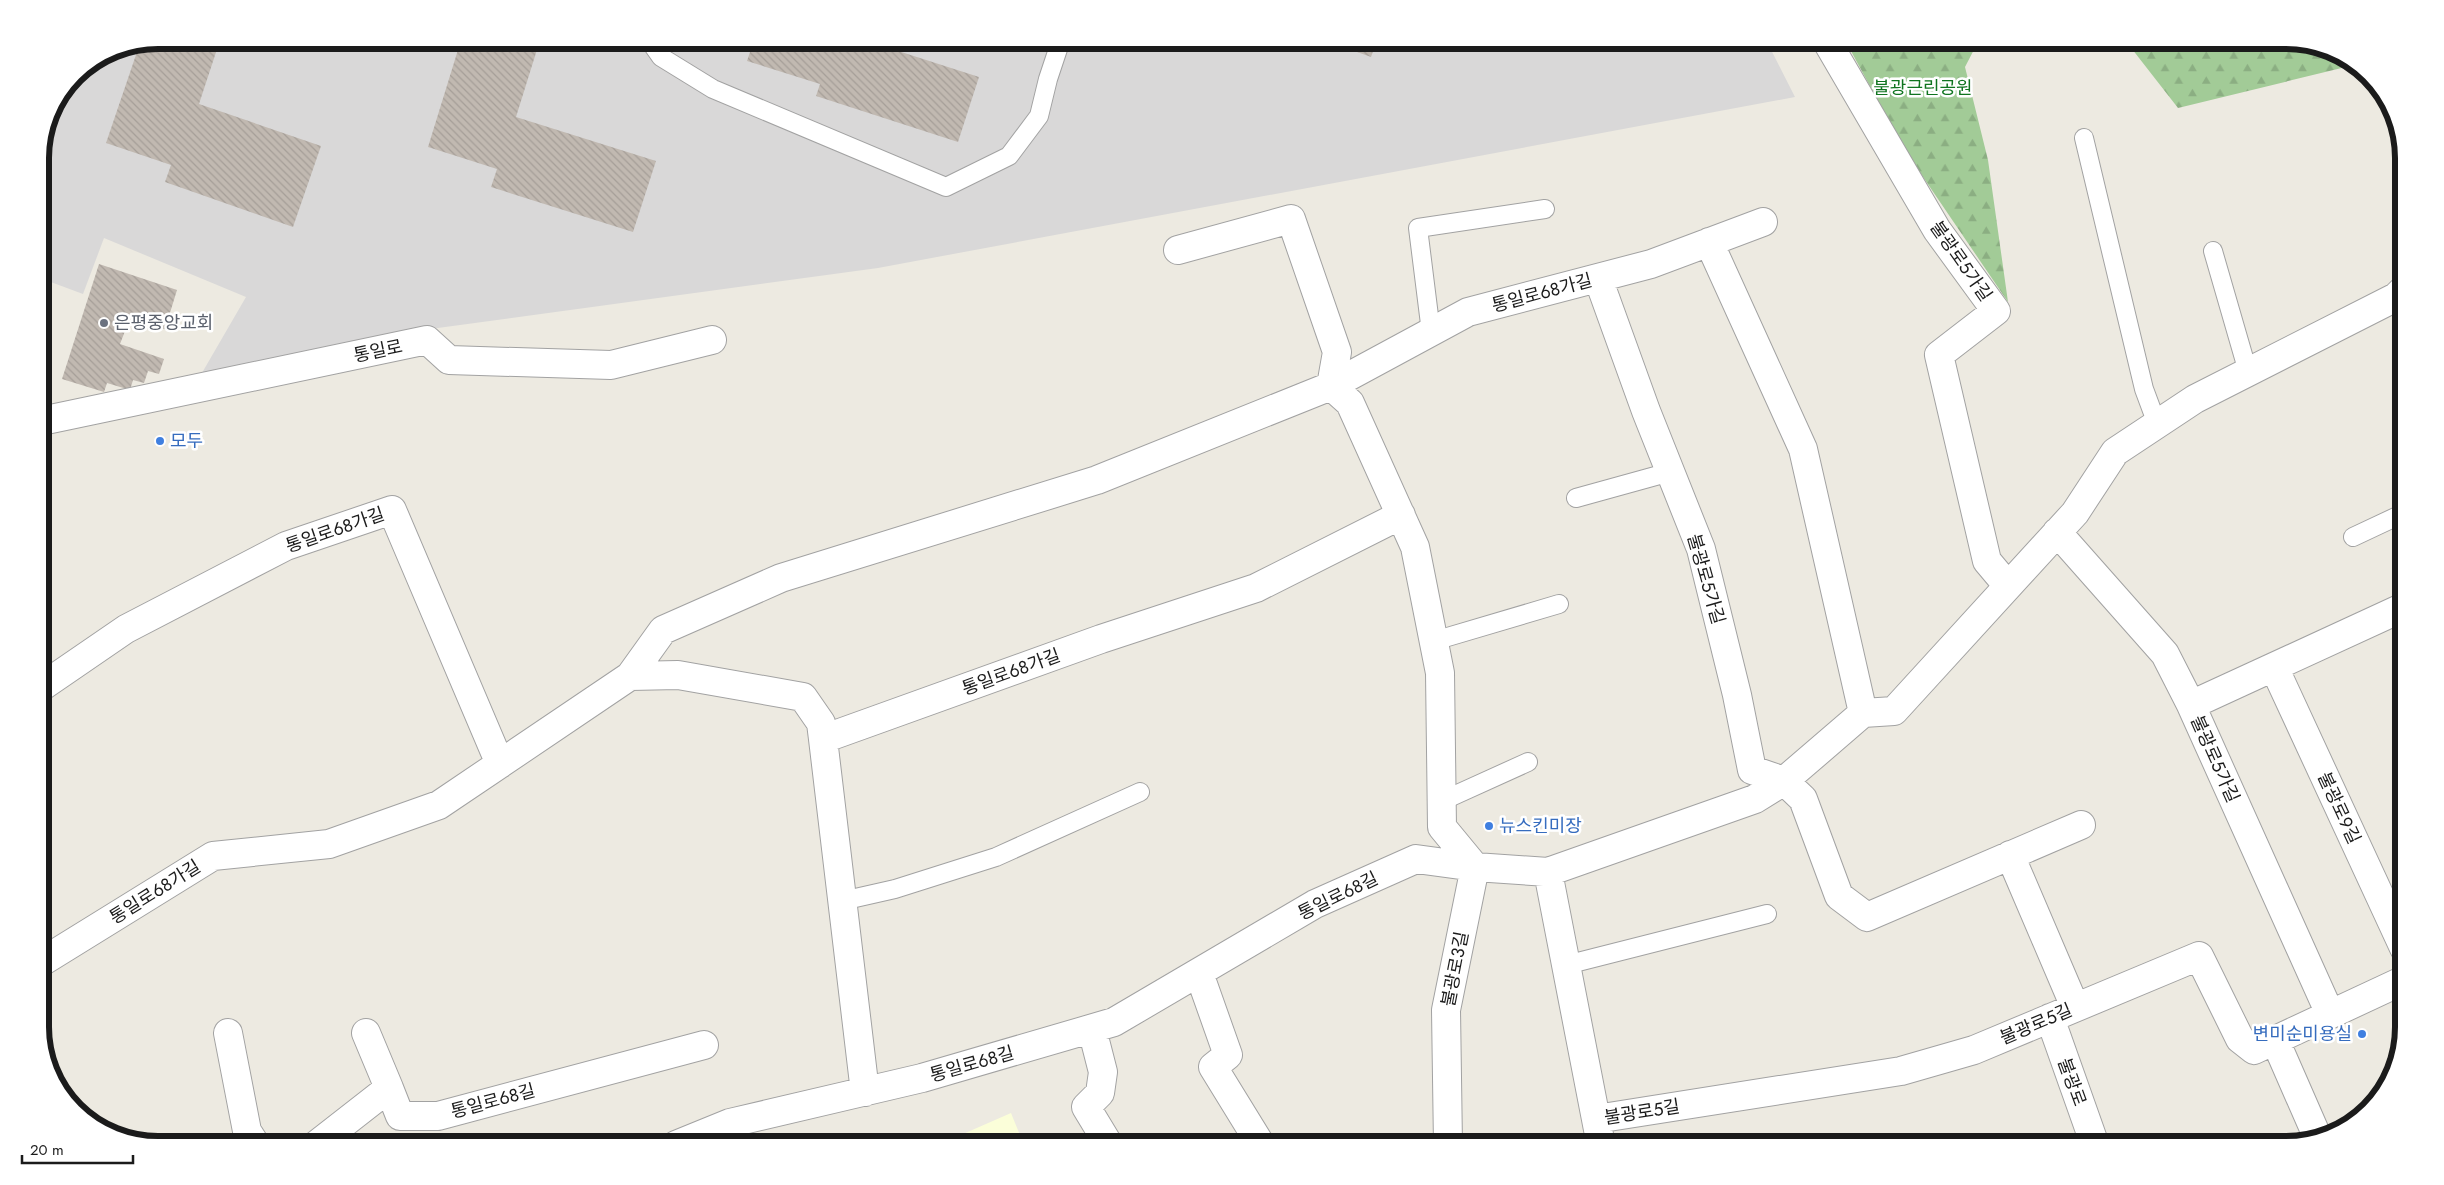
<svg xmlns="http://www.w3.org/2000/svg" width="2444" height="1185" font-family="Jost,'Noto Sans KR',sans-serif">
  <defs>
    <pattern id="forest-firs" width="22" height="20" patternUnits="userSpaceOnUse" patternTransform="scale(1.25)"><rect width="22" height="20" fill="#a2cb97"/><path d="M5 1l3.5 6h-7zM16 11l3.5 6h-7z" fill="#8bae82"/></pattern>
    <pattern id="building-back-hatch" width="6" height="6" patternUnits="userSpaceOnUse" patternTransform="scale(1.25)"><rect width="6" height="6" fill="#c1b9b1"/><path d="M-1 5l2 2M0 0l6 6M5-1l2 2" fill="none" stroke="#a59e98"/></pattern>
  </defs>
  <rect width="100%" height="100%" fill="#edeae1"/>
  <path fill="#d9d8d8" d="M158 40H1766L1795 97 878 268 423 330 199 378 246 297 104 238 83 294 40 278V150L52 106 75 74 113 49Z"/>
  <path fill="#fbfed9" d="M1011 1113 1024 1145H938Z"/>
  <path fill="url(#forest-firs)" d="M1845 40H1979L1965 67 1988 160 2008 302 1904 149Z
    M2125 40H2286L2338 52 2354 65 2178 108Z"/>
  <path fill="url(#building-back-hatch)" d="M158 40H220L199 104 321 146 293 227 165 182 171 165 106 143 140 43Z
    M461 40H540L516 117 656 161 633 232 491 187 497 169 428 147Z
    M754 40H864L979 77 958 142 816 96 820 84 747 61Z
    M1324 40H1377L1371 57Z
    M99 264 177 290 165 329 130 318 120 344 164 359 159 374 148 371 144 383 133 380 130 390 107 383 104 392 62 379Z"/>
  <g fill="none" stroke-linecap="round" stroke-linejoin="round">
    <defs>
      <path id="service" d="M649 40 661 57 713 89 946 187 1009 156 1039 116 1048 79 1061 40
        M2084 138 2144 389 2157 424
        M2213 251 2248 372
        M1431 332 1418 228 1545 209
        M1576 498 1670 472
        M2353 537 2404 513
        M1434 641 1559 604
        M1442 801 1528 762
        M842 901 895 889 996 857 1140 792
        M1566 965 1767 914"/>
      <path id="minor" d="M1826 40 1937 230 1996 311 1939 355 1987 561 2008 586
        M1709 242 1803 449 1863 713
        M1178 250 1291 219 1337 352 1331 386 1350 403 1415 547 1440 673 1442 827 1475 867
        M1598 278 1646 411 1701 549 1737 695 1752 770 1784 781 1803 799 1839 896 1867 917 2081 825
        M40 424 46 420 427 340 449 360 611 365 712 340
        M2057 532 2165 654 2191 705 2330 1014
        M2274 667 2404 948
        M630 676 678 675 803 697 821 723 823 739 1101 639 1256 588 1401 515
        M40 688 126 629 286 546 392 510 500 764
        M2191 705 2404 607
        M823 739 865 1092
        M2010 855 2075 1007
        M1548 872 1601 1145
        M40 963 213 856 329 844 439 805 630 676 663 630 781 578 1097 480 1331 386 1468 312 1651 264 1763 222
        M1199 973 1228 1055 1213 1067 1261 1145
        M2050 1018 2095 1145
        M1092 1029 1103 1072 1100 1093 1086 1107 1109 1145
        M228 1033 247 1131 256 1145
        M366 1033 389 1088
        M2275 1040 2317 1136
        M1596 1119 1901 1071 1974 1050 2199 956 2240 1039 2254 1050 2404 980
        M316 1145 389 1088 400 1116H438L704 1045
        M676 1145 730 1123 922 1078 1114 1022 1315 904 1416 859 1475 867
        M1448 1145 1446 1010 1475 867 1548 872 1755 799 1784 781 1863 713 1894 711 2075 513 2115 452 2195 399 2396 297 2404 289"/>
    </defs>
    <use href="#service" stroke="#a2a2a2" stroke-width="20"/>
    <use href="#minor" stroke="#a2a2a2" stroke-width="30"/>
    <use href="#service" stroke="#fff" stroke-width="18"/>
    <use href="#minor" stroke="#fff" stroke-width="28"/>
  </g>
  <circle fill="#6b7280" stroke="#fff" stroke-width="2" cx="104" cy="323" r="5"/>
  <g fill="#3f7fe0" stroke="#fff" stroke-width="2">
    <circle cx="160" cy="441" r="5"/>
    <circle cx="1489" cy="826" r="5"/>
    <circle cx="2362" cy="1034" r="5"/>
  </g>
  <g text-anchor="middle" dominant-baseline="central" stroke-width="5" stroke-linejoin="round" paint-order="stroke">
    <g font-size="18" fill="#0f741f" stroke="#fff">
      <text x="1923" y="88">불광근린공원</text>
    </g>
    <g font-size="18" fill="#1b1b1b" stroke="#fff">
      <text transform="translate(1961 261) rotate(55)">불광로5가길</text>
      <text transform="translate(1542 293) rotate(-15)">통일로68가길</text>
      <text transform="translate(378 351) rotate(-12)">통일로</text>
      <text transform="translate(335 530) rotate(-19)">통일로68가길</text>
      <text transform="translate(1706 579) rotate(74)">불광로5가길</text>
      <text transform="translate(1011 672) rotate(-20)">통일로68가길</text>
      <text transform="translate(2215 759) rotate(66)">불광로5가길</text>
      <text transform="translate(2339 808) rotate(65)">불광로9길</text>
      <text transform="translate(155 892) rotate(-32)">통일로68가길</text>
      <text transform="translate(1338 896) rotate(-26)">통일로68길</text>
      <text transform="translate(1455 969) rotate(-79)">불광로3길</text>
      <text transform="translate(2036 1024) rotate(-23)">불광로5길</text>
      <text transform="translate(972 1064) rotate(-16)">통일로68길</text>
      <text transform="translate(2072 1082) rotate(70)">불광로</text>
      <text transform="translate(493 1101) rotate(-15)">통일로68길</text>
      <text transform="translate(1642 1112) rotate(-9)">불광로5길</text>
    </g>
    <g font-size="18" fill="#5b616d" stroke="#fff" text-anchor="start">
      <text x="114" y="323">은평중앙교회</text>
    </g>
    <g font-size="18" fill="#366cbe" stroke="#fff" text-anchor="start">
      <text x="170" y="441">모두</text>
      <text x="1499" y="826">뉴스킨미장</text>
      <text x="2352" y="1034" text-anchor="end">변미순미용실</text>
    </g>
  </g>
  <path d="M0 0H2444V1185H0ZM158 49H2286A109 109 0 0 1 2395 158V1027A109 109 0 0 1 2286 1136H158A109 109 0 0 1 49 1027V158A109 109 0 0 1 158 49Z" fill="#fff" fill-rule="evenodd"/>
  <path fill="none" stroke="#1b1b1b" stroke-width="6" d="M158 49H2286A109 109 0 0 1 2395 158V1027A109 109 0 0 1 2286 1136H158A109 109 0 0 1 49 1027V158A109 109 0 0 1 158 49Z"/>
  <path d="M22 1155v8h111v-8" fill="none" stroke="#1b1b1b" stroke-width="2.5"/>
  <text x="30" y="1155" font-size="15" fill="#1b1b1b" stroke="#ffffff" stroke-width="4" paint-order="stroke">20 m</text>
</svg>
